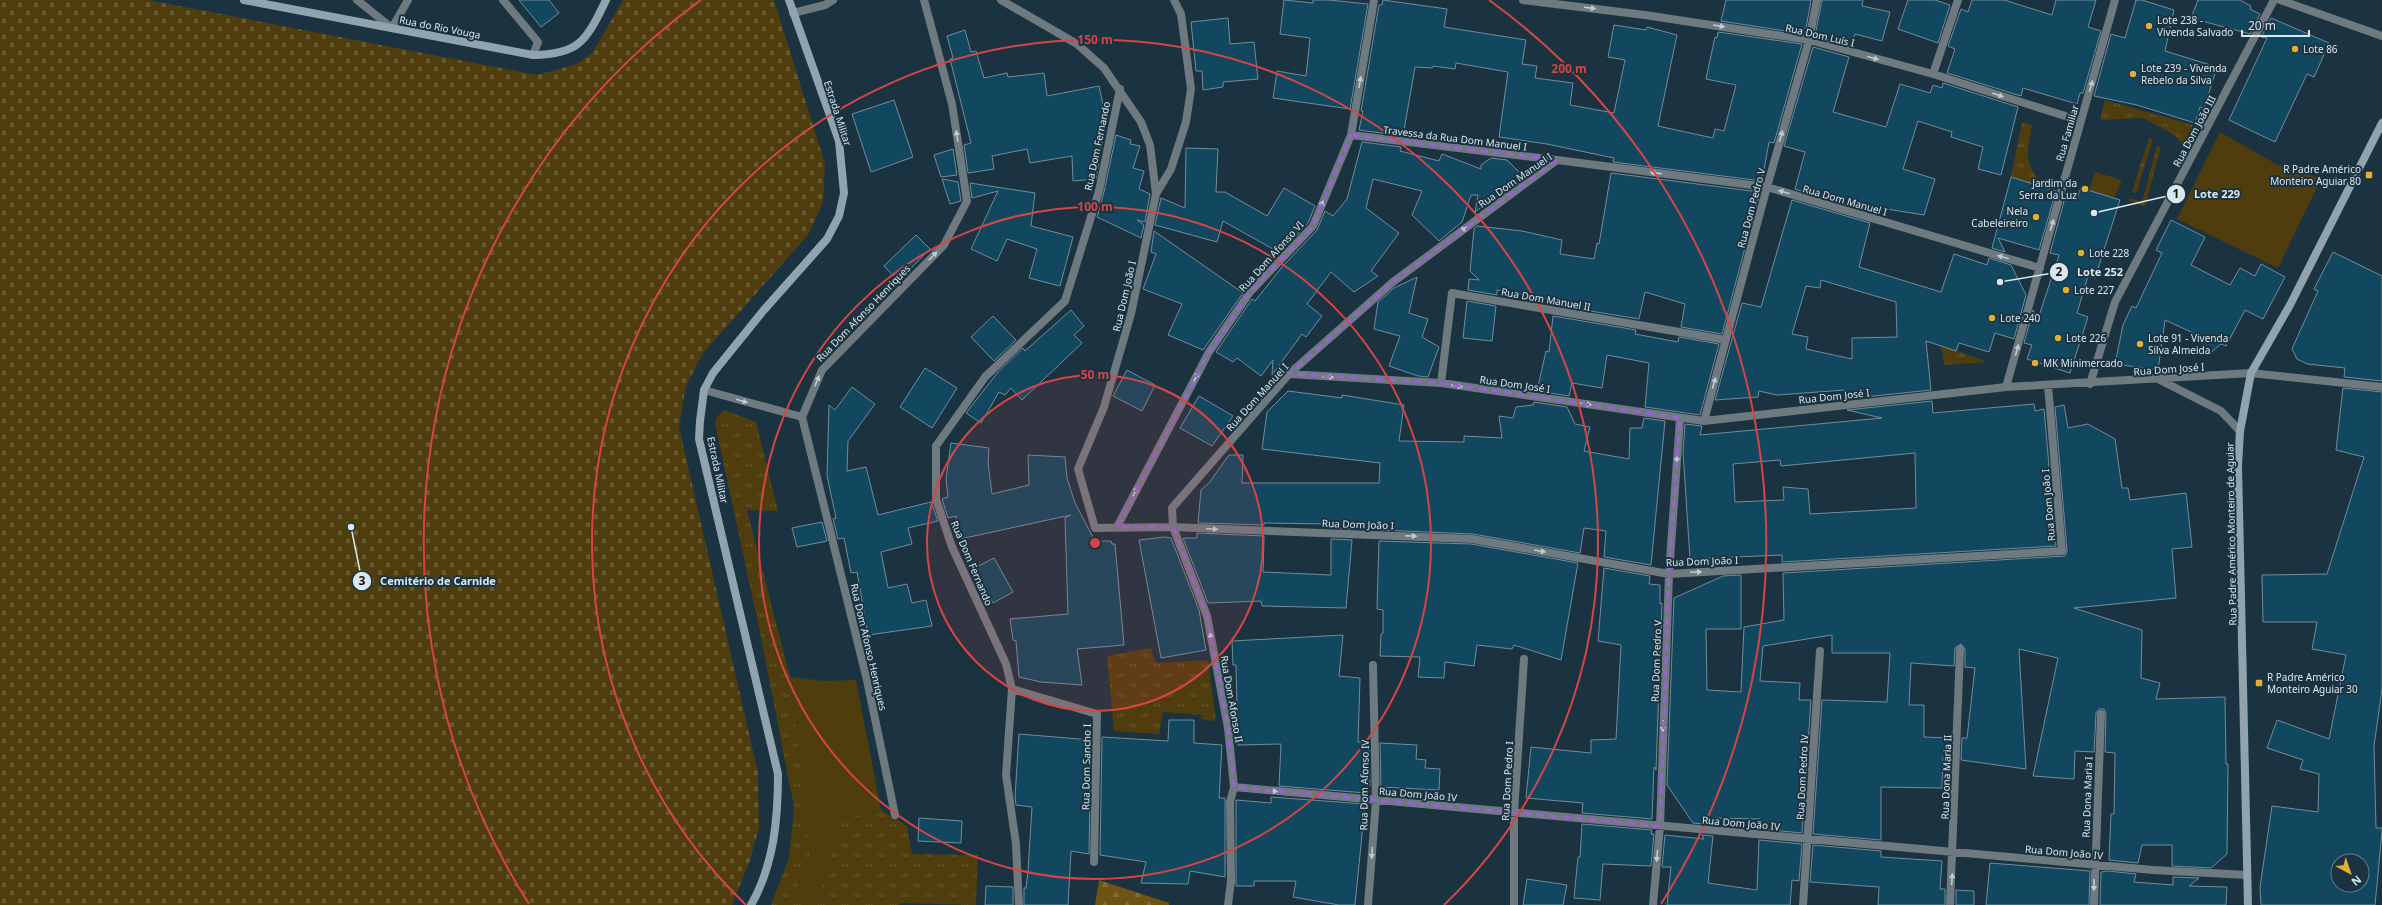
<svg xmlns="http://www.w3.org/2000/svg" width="2382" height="905" font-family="'Noto Sans',sans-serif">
  <defs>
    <pattern id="grass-tufts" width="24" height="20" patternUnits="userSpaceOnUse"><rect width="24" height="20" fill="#503d0d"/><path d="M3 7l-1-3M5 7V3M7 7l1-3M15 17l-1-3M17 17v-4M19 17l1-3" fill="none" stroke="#695931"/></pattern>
    <pattern id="forest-firs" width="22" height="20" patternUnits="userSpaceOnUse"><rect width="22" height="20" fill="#6e5413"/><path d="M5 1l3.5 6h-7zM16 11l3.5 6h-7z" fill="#826d36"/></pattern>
    <pattern id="cemetery-stones" width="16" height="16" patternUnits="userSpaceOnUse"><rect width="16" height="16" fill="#503d0d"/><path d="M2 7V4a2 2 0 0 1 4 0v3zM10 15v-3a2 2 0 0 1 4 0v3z" fill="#695931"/></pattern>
  </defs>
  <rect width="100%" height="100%" fill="#1b3340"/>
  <path fill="url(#grass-tufts)" d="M2105 100 2193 125 2183 147 2176 136 2144 118 2100 120Z
    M2022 122 2032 125C2026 159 2024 160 2044 188L2011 177Z
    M2149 138 2153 139 2136 193 2132 192Z
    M2157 146 2161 147 2145 206 2129 201 2130 198 2142 202Z
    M1941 345 1987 362 1944 365Z
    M724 410 756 422 778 511 747 510 790 677 811 854 797 887 817 905H771L789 858 794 807 760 632 715 424 717 417Z
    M1151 648 1156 663 1208 660 1216 721 1201 719 1202 715 1163 712 1159 734 1114 731 1107 656Z
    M881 810 907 826 912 854 978 855 976 905 900 903 899 905H817L840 819Z"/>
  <path fill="url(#forest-firs)" d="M1099 880 1169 903V905H1095Z"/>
  <path fill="url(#cemetery-stones)" d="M0 0H148L537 75 577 64 593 52 623 0H774L825 164 823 202 808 235 703 353 686 386 679 427 758 773 759 827 750 860 732 905H0Z"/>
  <path fill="#503d0d" d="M2220 132 2278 165 2321 179 2278 268 2177 219Z
    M2095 172 2122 180 2114 198 2089 190Z
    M790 677 824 681 856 680 881 810 840 819 817 905 797 887 811 854Z"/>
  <path fill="#114860" stroke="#728c9b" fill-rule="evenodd" d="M519 0H549L559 13 541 27Z
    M1284 0 1313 3V0H1329L1368 4 1350 109 1273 98 1277 71 1306 76 1310 38 1280 34Z
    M1383 0 1447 9 1444 27 1526 40 1522 64 1537 66 1535 78 1573 83 1570 105 1614 113 1625 60 1608 57 1614 25 1646 30 1647 27 1677 35 1658 126 1713 138 1715 129 1724 131 1736 85 1706 79 1715 37 1717 38 1718 32 1802 44 1774 143 1769 142 1762 181 1613 162 1614 158 1547 144 1499 137 1508 72 1456 63 1455 69 1433 66 1432 68 1415 67 1403 136 1359 130 1363 111H1361L1379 5H1382Z
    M1726 0H1811L1805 34 1721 21Z
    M1822 0H1863L1862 6 1890 12 1882 41 1855 34 1851 46 1815 36Z
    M1908 0H1935L1950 5 1938 43 1898 29Z
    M1972 0H2004L2052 15 2056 0H2096L2088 27 2101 31 2083 93H2080L2077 104 2023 88 2021 96 1947 73 1955 49 1948 46 1961 9 1968 12Z
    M2136 0H2142L2174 10 2165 51 2217 67 2204 109 2200 107 2195 123 2137 105 2094 96 2111 34 2125 38Z
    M2198 0H2240L2251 6 2250 9 2260 14 2250 34 2191 18Z
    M1228 18 1230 44 1254 42 1258 79 1223 82V87L1203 90 1202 71H1196L1191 22Z
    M2271 18 2329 43 2314 77 2307 74 2275 142 2229 120 2267 38 2261 37Z
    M965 30 971 52 976 51 984 78 1007 73 1008 77 1044 73 1047 96 1099 86 1106 119 1096 179 1073 181 1072 156 1030 163 1027 149 992 156 994 169 968 173 964 145 971 143 950 59 953 58 947 36Z
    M1813 47 1849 57 1833 112 1886 127 1900 84 1930 93 1933 85 1942 88 1943 83 2018 107 2001 175 1978 169 1983 147 1951 137 1952 132 1918 121 1903 169 1935 179 1924 215 1874 207 1872 213 1795 189 1805 152 1784 146Z
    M894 100 913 157 871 172 852 114Z
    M1116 135 1131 140 1130 144 1140 146 1133 168 1144 171 1139 189 1150 194 1145 222 1137 220 1144 225 1141 238 1097 217 1104 192Z
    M1362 142 1401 147 1400 151 1439 161 1442 154 1481 169V165L1491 158 1507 160 1523 176 1475 212 1478 195H1471L1462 222 1439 241 1412 215 1422 191 1373 179 1366 208 1399 233 1371 271 1378 276 1354 292 1331 272 1307 304 1322 316 1306 337 1302 334 1272 375 1273 360 1261 376 1237 358 1233 362 1216 352 1252 299 1255 301 1282 267 1317 230 1325 211 1333 216 1347 199Z
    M1186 148 1218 149 1216 192H1225L1267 216 1284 188 1315 206 1308 223 1280 253 1223 221 1217 242 1155 225 1161 198 1185 208Z
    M953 149 957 175 941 177 934 155Z
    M1611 173 1760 192 1722 334 1681 327 1685 304 1645 292 1639 319 1554 305 1555 300 1497 290V295L1468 290 1469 279 1479 280 1470 271 1474 229 1477 226 1522 231 1562 240 1560 254 1594 259 1597 243 1599 244Z
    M2011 177 2056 191 2039 250 1998 238 2005 252 1992 248Z
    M942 179 958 182 961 201 950 204Z
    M970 183 1035 193 1031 226 1073 237 1060 286 1029 278 1037 249 1007 239 997 261 971 249 998 191 972 198Z
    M2081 188 2120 200 2095 278 2088 276 2077 313 2088 317 2070 373 2027 359 2032 345 2024 343 2033 310 2038 319 2059 255 2050 253 2066 194 2077 198Z
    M1792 200 1870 223 1859 267 1941 292 1954 254 1987 265 1989 258 2011 265 2026 295 2014 339 1995 333 1989 352 1959 343 1956 351 1926 341 1931 390 1846 399 1845 390 1777 395 1759 391 1758 397 1715 400 1742 303 1761 307ZM1821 280 1896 302 1897 337 1852 338V359L1806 349 1808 337 1792 334 1806 286 1820 288Z
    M2171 220 2205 237 2191 265 2230 285 2240 268 2255 276 2261 264 2285 277 2263 319 2245 310 2226 346 2221 344 2207 356 2200 336 2165 320 2158 370 2115 364 2123 325 2132 306 2136 308 2162 253 2156 250Z
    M1154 231 1243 293 1203 350 1168 335 1182 304 1143 289 1156 254 1151 252Z
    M916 235 930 249 898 281 884 266Z
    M2333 252 2382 276V381L2344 377 2345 368 2307 364 2297 359 2292 349 2318 291 2314 289Z
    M1417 277 1409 313 1428 319 1422 337 1439 347 1428 377 1418 376 1389 366 1400 336 1374 329 1378 302 1394 288Z
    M1467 301 1496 306 1492 341 1463 338Z
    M1071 310 1084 326 1074 335 1082 343 1022 400 1011 388 1005 395 999 392 981 423 966 413 998 372 1023 348 1025 351Z
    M993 316 1016 340 994 361 971 337Z
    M1553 316 1636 330 1635 334 1678 342 1679 337 1719 344 1700 415 1645 407 1649 363 1607 355 1602 388 1572 383 1569 396 1537 391 1546 351 1549 352Z
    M925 368 957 388 932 428 900 407Z
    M1127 370 1155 385 1142 411 1113 396Z
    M852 387 875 404 848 441 847 471 866 467 878 515 931 502 938 521 908 528 912 544 881 552 888 588 907 584 912 603 926 600 932 626 868 635 857 572 851 573 844 538 838 539 833 519 836 518 827 476 829 405 835 410Z
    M2343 388 2382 392V689L2374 746 2376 828H2382V832L2375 905H2261L2260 887 2272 806 2318 812 2319 774 2300 769 2303 760 2267 748 2277 720 2329 739 2346 655 2312 649 2317 622H2263L2262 575 2327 574 2364 457 2336 450ZM2338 861H2362V885H2338Z
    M1288 391 1342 398V395L1404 405 1399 441 1464 442V436L1502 438 1499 416 1513 418 1516 407 1533 405 1534 402 1567 407 1575 424 1590 427 1584 451 1629 459 1630 428H1642L1644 418 1665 421 1651 565 1604 557 1606 531 1584 528 1580 553 1473 534 1379 530 1380 525 1354 523V529L1331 528V524L1264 523V525L1198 523 1201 490 1209 483 1229 455H1243L1242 483H1379L1380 463 1262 449 1267 412Z
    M1199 396 1233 416 1212 446 1180 428Z
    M1932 401 1933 413 2034 404 2035 411 2044 409 2056 546 1782 562V555L1690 559 1683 452 1685 424 1702 426 1700 435 1882 418 1847 410ZM1915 453 1916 508 1810 514 1808 489 1783 487 1784 500 1735 502 1733 464 1780 460 1781 466Z
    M2064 405 2068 428 2088 424 2115 439 2122 488H2128L2130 500 2186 493 2192 547 2172 549 2176 598 2074 608 2142 630 2141 678 2160 683 2156 699 2225 697 2226 764H2228L2227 854 2211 868 2172 866V845H2142L2138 863 2109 860 2111 814H2114L2115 753 2105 752 2106 714 2104 709H2099L2096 713 2094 752 2075 751 2074 779 2033 776 2058 658 2019 649 2026 769 1961 760 1962 738H1967L1975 668 1965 667V649L1961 644 1955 648 1954 666 1911 663 1909 705H1924V737L1951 738 1950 759 1943 757 1942 788 1881 787V840L1813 834 1822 700 1887 702 1890 653H1832V635L1763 646 1760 681 1800 683 1799 700H1811L1802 833 1760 829V819L1715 818 1714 825 1693 823 1667 785 1674 598 1723 576 1741 575V629H1706L1707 690 1741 692 1744 627 1784 620 1783 573 2065 556 2067 551 2055 407Z
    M951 443 989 448 988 463 992 494 1029 485 1028 455 1065 457 1067 478 1075 503 1095 541H1111L1112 544H1115L1124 645 1077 649 1082 685 1041 682 1019 677 1016 641 1013 640 1010 619 1068 614 1065 518 1071 515 960 539 956 516 948 518 942 499 948 497 946 479Z
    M822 522 827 541 797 547 792 528Z
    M1197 533 1264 536 1263 572 1331 575V539L1352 540 1346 608 1262 606 1261 601 1208 603 1183 538H1197Z
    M1165 537 1171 538 1199 610 1206 650 1161 658 1139 540Z
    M1379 541 1471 544 1578 563 1561 660 1514 645 1512 649 1477 645 1474 666 1445 662 1444 678 1418 677 1420 657 1380 656 1381 634 1383 633V610L1377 609Z
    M994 558 1013 592 993 603 973 569Z
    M1604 568 1650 576 1649 584 1660 585V604L1662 603 1656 770 1654 767 1652 819 1582 813 1583 803 1526 798 1531 747 1591 753V740L1616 739 1621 645 1598 641Z
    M1343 635 1339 676 1360 678 1358 742H1369L1370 786H1367L1366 793 1279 786 1281 744 1238 745 1236 665H1233L1232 641Z
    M1169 720H1194V743L1222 745 1219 798H1225V877L1190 871 1188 884 1141 883 1146 862 1100 855 1102 737 1168 741Z
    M1019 734 1091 740 1089 854 1071 851 1068 905H1024V888H1026L1028 871 1032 807 1016 805 1015 797Z
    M1380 743 1417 745 1416 759 1426 760 1425 768 1440 769 1439 790 1381 787Z
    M1271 797 1365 804 1355 905H1339L1293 897 1296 881H1254V886H1236V800L1271 803Z
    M919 818 962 821 961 843 918 841Z
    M1582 824 1652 830 1651 834H1654L1651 866 1603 864 1600 900 1574 898 1578 857H1580Z
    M1665 835 1704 839 1702 835 1713 836 1708 883 1757 890 1759 840 1802 844 1799 881 1792 880 1790 905H1667L1671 867H1662Z
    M1813 845 1881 851V857L1942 861 1940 889H1945V905H1878L1879 887 1810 882Z
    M1990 863 2090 871 2089 905H1986Z
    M2108 871 2136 874 2134 882 2173 885V877L2199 878 2189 886 2227 887 2226 905H2100L2101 872Z
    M1527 879 1567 885 1563 905H1523Z
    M986 886 1013 887V905H985Z
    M1956 890 1974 891V905H1956Z"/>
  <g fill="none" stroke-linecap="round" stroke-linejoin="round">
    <path stroke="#6e7a80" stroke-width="8" d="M357 0 392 28 408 0
      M503 0 538 42 533 55
      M1001 0 1077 44 1104 68 1141 122 1150 145 1156 194 1131 314 1104 407 1078 469 1095 528 1173 527 1472 539 1669 574 2062 551 2048 385
      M1523 0 1645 15 1809 40 1933 74 2081 121
      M2280 0 2382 36
      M793 13 825 5 833 0
      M1933 74 1958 0
      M1351 135 1557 160
      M1156 194 1171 169 1186 122 1191 89 1181 14 1174 0
      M1289 374 1441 383 1704 421 2006 387 2251 373 2382 387
      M2160 380 2221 411 2240 431
      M1441 383 1452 293 1726 340
      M2090 384 2115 302 2274 0
      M2006 387 2115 0
      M704 390 802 417
      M1704 421 1767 187 1809 40 1817 0
      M1117 527 1209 352 1250 292 1313 226 1351 135 1374 0
      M1012 689 1097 714 1094 862
      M1234 787 2153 870 2247 875
      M895 815 867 680 802 417 822 370 944 245 967 201 952 104 924 0
      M1019 905 1016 844 1006 775 1012 689 1006 664 952 547 936 499V446L985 377 1065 301 1099 191 1120 89
      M1228 905 1231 881 1230 802 1234 787 1228 728 1207 616 1173 527 1172 508 1289 374 1393 282 1557 160 1767 187 2040 268
      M1368 905 1376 800 1373 665
      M1514 905V813L1524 659
      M1653 905 1660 826 1669 574 1680 418
      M1803 905 1820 651
      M1950 905 1960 649
      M2094 905 2101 714"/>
    <path stroke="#91a4ae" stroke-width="8" d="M244 0 533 55C580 55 587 39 606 0
      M751 905C774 865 778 819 778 774L699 439 700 421 704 390 713 373 763 311 827 239 839 216 844 193 839 141 789 0
      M2248 905 2238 466 2240 431 2251 373 2290 305 2382 123"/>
  </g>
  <defs><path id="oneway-solid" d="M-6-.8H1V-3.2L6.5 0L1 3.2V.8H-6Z"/></defs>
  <g fill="#beccd3">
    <use href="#oneway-solid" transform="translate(1590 8) rotate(7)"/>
    <use href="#oneway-solid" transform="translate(1719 26) rotate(9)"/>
    <use href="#oneway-solid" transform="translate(1873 58) rotate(15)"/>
    <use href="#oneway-solid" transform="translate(1360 82) rotate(-80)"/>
    <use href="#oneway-solid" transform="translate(2091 86) rotate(-74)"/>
    <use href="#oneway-solid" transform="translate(1998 95) rotate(18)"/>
    <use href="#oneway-solid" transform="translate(957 136) rotate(-99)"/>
    <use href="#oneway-solid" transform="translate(1781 136) rotate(-74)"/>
    <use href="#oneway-solid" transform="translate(1656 173) rotate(-173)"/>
    <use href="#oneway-solid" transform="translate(1784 192) rotate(-164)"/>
    <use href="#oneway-solid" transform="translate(1321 206) rotate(-67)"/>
    <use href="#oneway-solid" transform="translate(2052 225) rotate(-74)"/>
    <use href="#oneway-solid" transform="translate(1465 228) rotate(143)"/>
    <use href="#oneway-solid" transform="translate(933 256) rotate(-46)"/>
    <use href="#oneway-solid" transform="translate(2003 257) rotate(-164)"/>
    <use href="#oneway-solid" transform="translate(2017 350) rotate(-74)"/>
    <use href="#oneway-solid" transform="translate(1196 377) rotate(-62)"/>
    <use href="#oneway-solid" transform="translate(1328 377) rotate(3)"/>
    <use href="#oneway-solid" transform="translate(817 381) rotate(-67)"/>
    <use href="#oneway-solid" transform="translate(1714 383) rotate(-75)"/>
    <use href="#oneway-solid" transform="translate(1457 386) rotate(8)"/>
    <use href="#oneway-solid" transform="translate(742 401) rotate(16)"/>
    <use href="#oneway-solid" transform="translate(1586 404) rotate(8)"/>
    <use href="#oneway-solid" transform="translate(1677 457) rotate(94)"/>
    <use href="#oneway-solid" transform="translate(1135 492) rotate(-62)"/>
    <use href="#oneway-solid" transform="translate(1212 529) rotate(2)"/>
    <use href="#oneway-solid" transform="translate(1411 536) rotate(2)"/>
    <use href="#oneway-solid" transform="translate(1540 551) rotate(10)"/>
    <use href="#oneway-solid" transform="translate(1696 572) rotate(-3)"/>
    <use href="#oneway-solid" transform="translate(1211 638) rotate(-101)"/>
    <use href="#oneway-solid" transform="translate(1663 726) rotate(92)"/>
    <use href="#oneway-solid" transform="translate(1272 791) rotate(5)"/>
    <use href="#oneway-solid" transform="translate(1372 853) rotate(94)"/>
    <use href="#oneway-solid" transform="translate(1657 856) rotate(95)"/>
    <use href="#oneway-solid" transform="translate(1952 879) rotate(-86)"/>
    <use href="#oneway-solid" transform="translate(2094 885) rotate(91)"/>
  </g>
  <path fill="none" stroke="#9764cd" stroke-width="3" stroke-dasharray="8 5" stroke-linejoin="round" d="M1351 135 1557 160 1393 282 1289 374 1441 383 1680 418 1669 574 1660 826 1234 787 1228 728 1207 616 1173 527H1117L1209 352 1250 292 1313 226Z"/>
  <circle cx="1095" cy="543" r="168" fill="#d64546" fill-opacity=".12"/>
  <g fill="none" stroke="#d64546" stroke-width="2">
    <circle cx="1095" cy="543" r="168"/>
    <circle cx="1095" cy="543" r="336"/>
    <path d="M746 905A503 503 0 1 1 1444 905"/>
    <path d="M529 904A671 671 0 0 1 701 0M1489 0A671 671 0 0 1 1661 904"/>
  </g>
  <g fill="#e1af34" stroke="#1b3340" stroke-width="1.5">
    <circle cx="2149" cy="26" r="4"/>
    <circle cx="2295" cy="49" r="4"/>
    <circle cx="2133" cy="74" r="4"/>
    <rect x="2365" y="171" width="8" height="8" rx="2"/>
    <circle cx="2085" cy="189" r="4"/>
    <circle cx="2036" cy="217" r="4"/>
    <circle cx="2081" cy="253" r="4"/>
    <circle cx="2066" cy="290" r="4"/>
    <circle cx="1992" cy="318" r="4"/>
    <circle cx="2058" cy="338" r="4"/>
    <circle cx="2140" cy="344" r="4"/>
    <circle cx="2035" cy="363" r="4"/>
    <rect x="2255" y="679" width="8" height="8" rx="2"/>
  </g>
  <g text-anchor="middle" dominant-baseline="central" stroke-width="4" stroke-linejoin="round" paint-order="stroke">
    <g font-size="10" fill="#d9e7ef" stroke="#1b3340" text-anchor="start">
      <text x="2157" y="20">Lote 238 -<tspan x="2157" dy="12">Vivenda Salvado</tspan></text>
      <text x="2303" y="49">Lote 86</text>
      <text x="2141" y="68">Lote 239 - Vivenda<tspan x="2141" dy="12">Rebelo da Silva</tspan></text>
      <text x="2361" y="169" text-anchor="end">R Padre Américo<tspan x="2361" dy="12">Monteiro Aguiar 80</tspan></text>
      <text x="2077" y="183" text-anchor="end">Jardim da<tspan x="2077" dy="12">Serra da Luz</tspan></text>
      <text x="2028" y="211" text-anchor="end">Nela<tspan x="2028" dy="12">Cabeleireiro</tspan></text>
      <text x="2089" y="253">Lote 228</text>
      <text x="2074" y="290">Lote 227</text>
      <text x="2000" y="318">Lote 240</text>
      <text x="2066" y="338">Lote 226</text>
      <text x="2148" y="338">Lote 91 - Vivenda<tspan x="2148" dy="12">Silva Almeida</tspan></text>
      <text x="2043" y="363">MK Minimercado</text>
      <text x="2267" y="677">R Padre Américo<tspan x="2267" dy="12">Monteiro Aguiar 30</tspan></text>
    </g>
    <g font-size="10" fill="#d9e7ef" stroke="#1b3340">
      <text transform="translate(440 27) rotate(11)">Rua do Rio Vouga</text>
      <text transform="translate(1820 35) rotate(13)">Rua Dom Luís I</text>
      <text transform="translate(838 113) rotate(72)">Estrada Militar</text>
      <text transform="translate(2194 131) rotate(-62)">Rua Dom João III</text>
      <text transform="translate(2067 133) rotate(-74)">Rua Familiar</text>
      <text transform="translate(1455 138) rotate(7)">Travessa da Rua Dom Manuel I</text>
      <text transform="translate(1097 146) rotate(-78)">Rua Dom Fernando</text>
      <text transform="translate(1515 180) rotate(-35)">Rua Dom Manuel I</text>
      <text transform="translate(1845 200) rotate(16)">Rua Dom Manuel I</text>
      <text transform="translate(1751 208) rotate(-75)">Rua Dom Pedro V</text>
      <text transform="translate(1271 256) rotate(-48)">Rua Dom Afonso VI</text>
      <text transform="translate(1124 296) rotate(-77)">Rua Dom João I</text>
      <text transform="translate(1546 299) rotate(10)">Rua Dom Manuel II</text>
      <text transform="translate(863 313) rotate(-46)">Rua Dom Afonso Henriques</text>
      <text transform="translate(2169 369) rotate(-4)">Rua Dom José I</text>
      <text transform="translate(1515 384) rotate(8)">Rua Dom José I</text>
      <text transform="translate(1834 396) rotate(-6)">Rua Dom José I</text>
      <text transform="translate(1257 397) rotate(-48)">Rua Dom Manuel I</text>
      <text transform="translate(718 470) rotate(78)">Estrada Militar</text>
      <text transform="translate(2048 505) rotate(-95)">Rua Dom João I</text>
      <text transform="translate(1358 524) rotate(2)">Rua Dom João I</text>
      <text transform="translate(2231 534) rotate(-91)">Rua Padre Américo Monteiro de Aguiar</text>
      <text transform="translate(1702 561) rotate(-2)">Rua Dom João I</text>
      <text transform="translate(972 563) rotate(67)">Rua Dom Fernando</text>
      <text transform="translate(869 647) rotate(77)">Rua Dom Afonso Henriques</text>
      <text transform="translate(1656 661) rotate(-88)">Rua Dom Pedro V</text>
      <text transform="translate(1232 699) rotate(80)">Rua Dom Afonso II</text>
      <text transform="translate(1086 767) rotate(-89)">Rua Dom Sancho I</text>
      <text transform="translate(1802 777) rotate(-87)">Rua Dom Pedro IV</text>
      <text transform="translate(1946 777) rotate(-88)">Rua Dona Maria II</text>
      <text transform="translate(1507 781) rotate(-87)">Rua Dom Pedro I</text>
      <text transform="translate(1364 785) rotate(-89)">Rua Dom Afonso IV</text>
      <text transform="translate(1418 794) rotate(5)">Rua Dom João IV</text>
      <text transform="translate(2087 797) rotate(-88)">Rua Dona Maria I</text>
      <text transform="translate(1741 823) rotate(5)">Rua Dom João IV</text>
      <text transform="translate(2064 852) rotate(5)">Rua Dom João IV</text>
    </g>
  </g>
  <circle cx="1095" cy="543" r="6" fill="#d64546" stroke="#1b3340" stroke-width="2"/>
  <g font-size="12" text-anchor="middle" font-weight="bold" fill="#d64546" stroke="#1b3340" stroke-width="4" stroke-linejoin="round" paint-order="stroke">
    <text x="1095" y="44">150 m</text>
    <text x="1569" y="73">200 m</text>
    <text x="1095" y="211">100 m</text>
    <text x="1095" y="379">50 m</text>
  </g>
  <path fill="none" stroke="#d9e7ef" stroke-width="1.5" d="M2094 213L2176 194M2000 282L2059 272M351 527L362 581"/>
  <g fill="#d9e7ef" stroke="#1b3340" stroke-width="1.5">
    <circle cx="2094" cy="213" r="4"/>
    <circle cx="2000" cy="282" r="4"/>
    <circle cx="351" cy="527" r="4"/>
    <circle cx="2176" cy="194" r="10"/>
    <circle cx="2059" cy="272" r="10"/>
    <circle cx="362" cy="581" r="10"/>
  </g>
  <g font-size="12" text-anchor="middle" font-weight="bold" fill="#111">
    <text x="2176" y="198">1</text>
    <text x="2059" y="276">2</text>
    <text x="362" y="585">3</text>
  </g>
  <g font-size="11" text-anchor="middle" font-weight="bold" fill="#d9e7ef" stroke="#1b3340" stroke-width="4" stroke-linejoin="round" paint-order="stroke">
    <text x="2217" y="198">Lote 229</text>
    <text x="2100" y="276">Lote 252</text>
    <text x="438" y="585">Cemitério de Carnide</text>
  </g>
  <g transform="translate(2350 873) rotate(140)"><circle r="19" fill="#1b3340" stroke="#677b86"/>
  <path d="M0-3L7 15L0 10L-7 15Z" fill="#e1af34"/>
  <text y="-6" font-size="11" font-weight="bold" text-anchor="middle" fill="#d9e7ef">N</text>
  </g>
  <path d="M2242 30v6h67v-6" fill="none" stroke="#d9e7ef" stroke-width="2"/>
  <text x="2248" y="30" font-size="12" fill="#d9e7ef" stroke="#1b3340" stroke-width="3" paint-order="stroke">20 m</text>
</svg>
